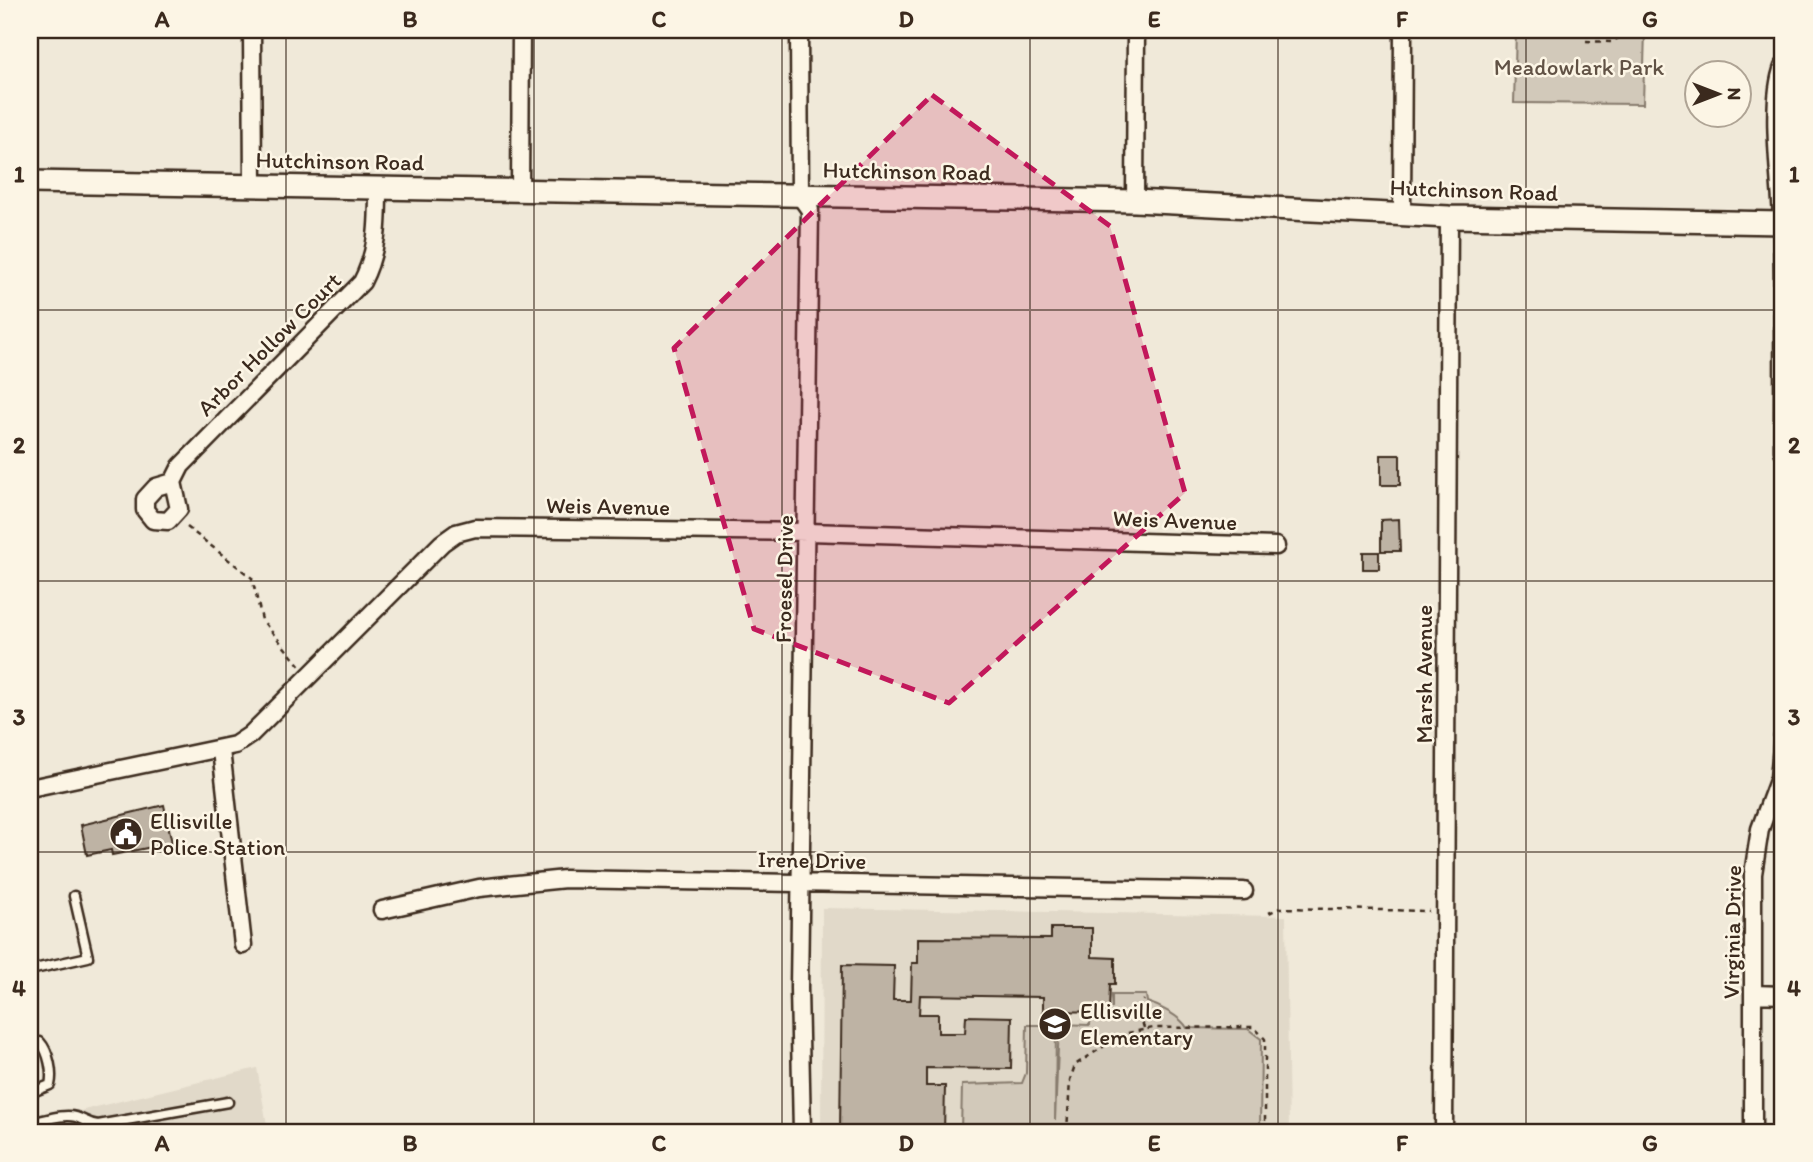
<svg xmlns="http://www.w3.org/2000/svg" width="1813" height="1162" font-family="Itim,sans-serif">
  <rect width="100%" height="100%" fill="#f0e9d9"/>
  <filter id="ink" filterUnits="userSpaceOnUse"><feTurbulence type="fractalNoise" baseFrequency=".0143" numOctaves="2"/><feDisplacementMap in="SourceGraphic" scale="14" xChannelSelector="R" yChannelSelector="G"/><feConvolveMatrix kernelMatrix="1 2 1 2 8 2 1 2 1" color-interpolation-filters="sRGB"/></filter>
  <g filter="url(#ink)">
    <path fill="#e1d9c9" d="M822 908 1286 916 1289 1132H821Z
      M257 1068 267 1125 236 1132H30V1123Z"/>
    <path fill="#d2c9ba" stroke="#867a6c" stroke-width="2" d="M1516 30H1645L1643 104 1514 103Z
      M1112 995H1146L1147 1002C1160 1006 1181 1017 1187 1028L1248 1029 1261 1039 1260 1132H961L962 1085 1022 1083 1026 1073 1027 1025H1056L1055 1120 1059 1024 1090 1025 1091 1008H1112Z"/>
    <path fill="#beb3a4" stroke="#3b2a1e" stroke-width="2" d="M1381 455H1400V485H1381Z
      M1399 519 1400 551H1381V520Z
      M1363 552H1379V569H1363Z
      M164 805 172 843 112 855 111 850 87 855 81 825Z
      M1051 928H1092V957L1115 958V984H1110L1109 1012 1043 1011V997L920 995 919 1014H938V1033H965L966 1016 1012 1017 1011 1069 926 1068V1086H945L944 1132H840L842 965 894 966 893 1000H911L912 963H918V938L1051 939Z"/>
    <g fill="none" stroke-linecap="round" stroke-linejoin="round">
      <defs>
        <path id="service" d="M30 970 88 957 74 896
          M30 1042H40C49 1052 53 1073 50 1085L30 1093
          M30 1123C43 1121 63 1113 76 1117 85 1120 88 1124 98 1125L228 1102"/>
        <path id="minor" d="M252 30 253 185
          M799 30 800 196 810 210 799 988 802 1132
          M1783 67C1769 104 1781 180 1782 221 1784 298 1783 374 1783 451
          M520 192 521 30
          M1135 201 1136 30
          M1402 215 1403 30
          M173 482 156 487 145 499V510L153 520 168 521 179 509 173 482 181 466 362 282C378 251 378 223 378 187
          M221 750 243 945
          M30 788 235 745 250 735 442 543 456 533 475 528 808 532 1276 546
          M382 910 479 888 565 879 1244 891
          M1754 994 1783 995
          M1444 1132 1449 217
          M1753 1132V874L1760 829 1779 778 1783 736"/>
        <path id="tertiary" d="M30 182 1135 201 1449 217 1783 223"/>
      </defs>
      <use href="#service" stroke="#3b2a1e" stroke-width="13"/>
      <use href="#minor" stroke="#3b2a1e" stroke-width="21"/>
      <use href="#tertiary" stroke="#3b2a1e" stroke-width="26"/>
      <path stroke="#3b2a1e" stroke-width="2.5" stroke-dasharray="5 5" stroke-linecap="butt" d="M1586 41 1611 42 1634 30
        M187 527 252 578 262 620 300 666
        M1269 913 1280 908 1429 911
        M1144 1028 1138 1008 1144 1000
        M1067 1132 1070 1080 1075 1065 1123 1034 1153 1028 1254 1027 1265 1039V1132"/>
      <use href="#service" stroke="#fcf5e5" stroke-width="8"/>
      <use href="#minor" stroke="#fcf5e5" stroke-width="16"/>
      <use href="#tertiary" stroke="#fcf5e5" stroke-width="21"/>
    </g>
  </g>
  <path fill="#c2185b" fill-opacity="0.2" stroke="#c2185b" stroke-width="5" stroke-dasharray="14 9" stroke-linejoin="round" d="M932 95 1110 226 1185 493 949 703 754 629 674 348Z"/>
  <path fill="none" stroke="#3b2a1e" stroke-width="2" stroke-opacity="0.55" d="M286 30V1132M534 30V1132M782 30V1132M1030 30V1132M1278 30V1132M1526 30V1132M30 310H1783M30 581H1783M30 852H1783"/>
  <defs>
    <symbol id="civic-disc" viewBox="-11 -11 22 22"><circle r="9.5" fill="#3b2a1e" stroke="#fcf5e5"/><path d="M-.6-6.5H3V-4.5H.6V-3L4-1V1h2V6H-6V1h2V-1L-.6-3ZM-1.2 2.5V6h2.4V2.5Z" fill="#fff"/></symbol>
    <symbol id="school-disc" viewBox="-11 -11 22 22"><circle r="9.5" fill="#3b2a1e" stroke="#fcf5e5"/><path d="M0-5L7-2L0 1L-7-2ZM-4 1L0 2.5L4 1V4Q0 6-4 4Z" fill="#fff"/></symbol>
  </defs>
  <g fill-rule="evenodd">
    <use href="#civic-disc" x="107" y="815" width="38" height="38"/>
    <use href="#school-disc" x="1036" y="1005" width="38" height="38"/>
  </g>
  <g text-anchor="middle" dominant-baseline="central" stroke-width="5" stroke-linejoin="round" paint-order="stroke">
    <g font-size="23" fill="#615245" stroke="#fcf5e5">
      <text x="1579" y="67">Meadowlark Park</text>
    </g>
    <g font-size="23" fill="#3b2a1e" stroke="#fcf5e5">
      <text transform="translate(340 161) rotate(1)">Hutchinson Road</text>
      <text transform="translate(907 171) rotate(1)">Hutchinson Road</text>
      <text transform="translate(1474 190) rotate(2)">Hutchinson Road</text>
      <text transform="translate(269 344) rotate(-45)">Arbor Hollow Court</text>
      <text transform="translate(608 506) rotate(1)">Weis Avenue</text>
      <text transform="translate(1175 520) rotate(2)">Weis Avenue</text>
      <text transform="translate(784 579) rotate(-89)">Froesel Drive</text>
      <text transform="translate(1424 674) rotate(-90)">Marsh Avenue</text>
      <text transform="translate(812 860) rotate(1)">Irene Drive</text>
      <text transform="translate(1732 932) rotate(-89)">Virginia Drive</text>
    </g>
    <g font-size="23" fill="#3b2a1e" stroke="#fcf5e5" text-anchor="start">
      <text x="150" y="821">Ellisville<tspan x="150" dy="26">Police Station</tspan></text>
      <text x="1080" y="1011">Ellisville<tspan x="1080" dy="26">Elementary</tspan></text>
    </g>
  </g>
  <rect width="1813" height="1162" fill="none" stroke="#fcf5e5" stroke-width="77"/>
  <g transform="translate(1718 94) rotate(90)"><circle r="33" fill="#fcf5e5" stroke="#afa495" stroke-width="2"/>
  <path d="M0-5L12 26L0 18L-12 26Z" fill="#3b2a1e"/>
  <text y="-10" font-size="19" font-weight="bold" text-anchor="middle" fill="#3b2a1e">N</text>
  </g>
  <rect x="38" y="38" width="1736" height="1086" fill="none" stroke="#3b2a1e" stroke-width="2.5"/>
  <g font-size="23" text-anchor="middle" font-weight="bold" fill="#3b2a1e">
    <text x="162" y="27">A</text>
    <text x="410" y="27">B</text>
    <text x="659" y="27">C</text>
    <text x="906" y="27">D</text>
    <text x="1154" y="27">E</text>
    <text x="1402" y="27">F</text>
    <text x="1650" y="27">G</text>
    <text x="19" y="182">1</text>
    <text x="1794" y="182">1</text>
    <text x="19" y="453">2</text>
    <text x="1794" y="453">2</text>
    <text x="19" y="725">3</text>
    <text x="1794" y="725">3</text>
    <text x="19" y="996">4</text>
    <text x="1794" y="996">4</text>
    <text x="162" y="1151">A</text>
    <text x="410" y="1151">B</text>
    <text x="659" y="1151">C</text>
    <text x="906" y="1151">D</text>
    <text x="1154" y="1151">E</text>
    <text x="1402" y="1151">F</text>
    <text x="1650" y="1151">G</text>
  </g>
</svg>
